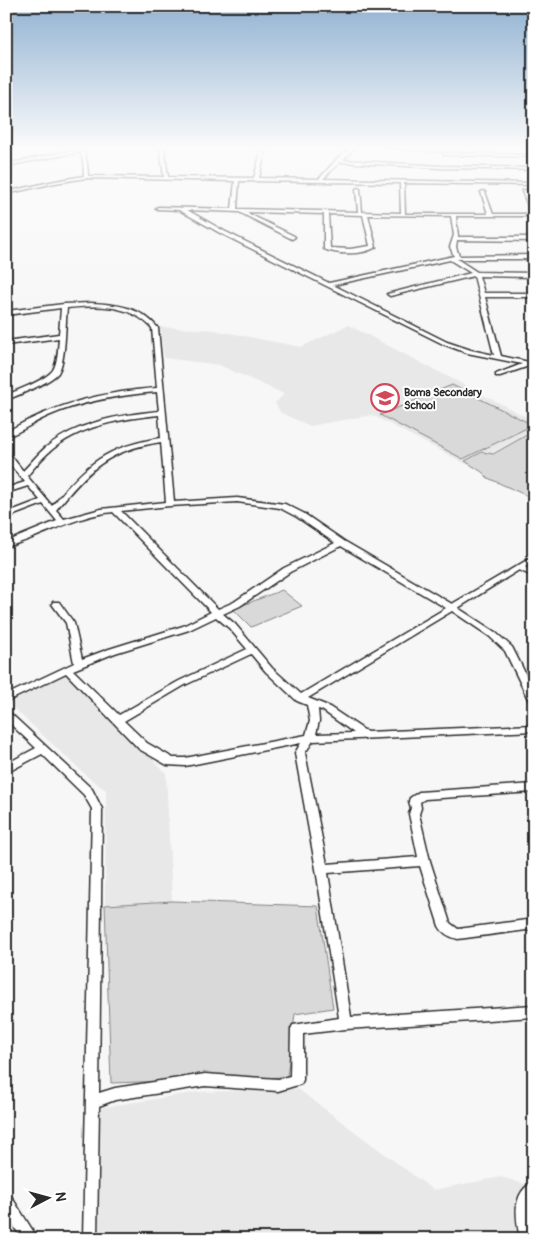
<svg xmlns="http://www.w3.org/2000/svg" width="540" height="1245" font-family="Pangolin,sans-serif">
  <rect width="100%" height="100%" fill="#f7f7f7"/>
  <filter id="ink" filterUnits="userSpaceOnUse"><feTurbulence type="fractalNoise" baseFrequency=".02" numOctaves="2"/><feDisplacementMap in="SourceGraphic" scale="10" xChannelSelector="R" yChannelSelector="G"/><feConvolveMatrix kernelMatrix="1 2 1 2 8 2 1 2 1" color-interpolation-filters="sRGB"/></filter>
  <g filter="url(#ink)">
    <path fill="#e8e8e8" d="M348 325 534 421V431L468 465 372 415 310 426 281 413 275 403 284 394 219 365 164 358 160 327 214 330 301 347Z
      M66 674 166 773 172 901 105 905 106 790 89 778 8 703Z
      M298 1089 433 1190 501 1177 534 1187V1239H100L98 1218 99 1108 198 1092Z"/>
    <path fill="#d9d9d9" stroke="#828282" d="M452 385 533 425 463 459 380 415Z
      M534 431V499L488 478 482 472 465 461 482 452 493 454Z
      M282 590 302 606 251 627 233 609Z
      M172 901 318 906 333 1008 295 1014 287 1077 111 1083 105 905Z"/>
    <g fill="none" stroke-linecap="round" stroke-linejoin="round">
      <defs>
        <path id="street" d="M79 148H83C86 157 88 166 88 176L164 177 160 148H164L168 177 254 178 262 148H266L259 178 319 179 336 160 350 148H355L343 160 442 166 534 168V170L439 168 340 162 323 179 534 183V185L404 183 405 214H488L481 192 483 191 485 192 493 214H531L522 191 526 190 534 209V216H456L458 237H534V241L457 240 456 247 459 256 534 255V259H457L477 272 534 273V277L479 276 484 293H534V297H485L501 356 534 363V367L529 366 500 376H496V374L522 364 467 353 443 344 220 233 179 210 158 209 156 208 158 207 232 209 235 181 86 178 55 183 6 194V192L55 181 84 176 83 160 80 152 6 166V164L79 149ZM239 181 400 183 401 213 362 212 360 189 358 188 356 189 358 212 237 209ZM187 210 239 212 292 239 295 237 294 236 245 212 324 214V249C337 255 364 255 376 247L368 215 451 216 454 235 450 247 454 256 329 283 224 231ZM328 214 363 215 370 246 350 249 330 248ZM450 260 471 273 387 294 390 296 474 276 494 355 471 350 447 342 333 285Z
          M391 148H418L448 151 446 152Z
          M443 153 534 155V157L444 155Z
          M91 303C116 304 141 307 158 328L174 502 237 498 285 504 303 513 344 541 452 604 534 556V562L525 567 534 572V577L519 570 458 608 495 632 512 647 534 691V704L529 701 505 651 489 636 452 611 308 698 328 706 367 732 534 725V731L313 741 305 753 327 864 418 857 409 814 411 808 409 801 410 798 419 792 534 784V792L425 799 420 802 421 808 419 814 430 861 450 923 458 929 534 919V929L458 939C450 937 443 934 439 926L420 866 328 873 351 1017 534 1005V1017L346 1029 303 1034V1080L301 1084 278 1091 205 1086 115 1100 99 1106 97 1239H83L92 809 84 795 42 754 6 773V764L36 748 6 720V711L9 712 92 789 102 809 99 1093 115 1088 205 1074 278 1079 290 1076 291 1029 293 1025 339 1018 316 869 295 753 301 743 185 766 167 765 139 749 66 673 6 702V695L74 663 66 623 52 604 53 602H59L74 623 82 659 109 649 183 626 211 612 113 512C74 516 42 537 6 547V542L57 521 43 504 6 518V513L40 500 28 486 6 493V488L25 482 6 460V453H9L23 471C30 464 37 455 45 448 77 422 119 415 159 411L157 392C119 395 83 401 48 416 34 422 21 432 6 437V432C55 404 101 392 157 388L152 328C130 304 97 305 67 308 65 324 66 361 58 373 51 382 17 396 6 400V395C18 390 46 380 53 370 58 362 58 348 59 338L6 345V341L59 334 61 308 6 315V311L64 304ZM159 415 161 438C107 446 86 464 52 506L27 476C34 468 40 460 48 453 78 426 120 419 159 415ZM161 442 166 502 101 509 64 519 56 510C88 470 108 450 161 442ZM237 502 280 508 297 517 335 543 284 568 234 602 218 609 121 511 170 506ZM341 546 446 608 301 694 272 668 235 624 223 614 240 606 290 572ZM216 617 229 628 247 649 179 681 119 715 73 670 115 653 189 630ZM251 654 266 672 297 701 307 705 310 721 306 735 185 758H173L147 743 124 721 185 685ZM318 709 322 710 354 733 316 734 319 721Z
          M534 1182V1198L531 1205 530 1212 534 1239H520C516 1219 511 1192 534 1182Z
          M6 1194 11 1196 38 1239H22L6 1214Z"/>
      </defs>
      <use href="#street" stroke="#2b2b2b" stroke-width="3"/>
      <use href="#street" fill="#fff" fill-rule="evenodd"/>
    </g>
  </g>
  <linearGradient id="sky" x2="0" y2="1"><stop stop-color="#91b2d2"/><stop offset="0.46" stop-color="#fbfbfb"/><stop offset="1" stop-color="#fbfbfb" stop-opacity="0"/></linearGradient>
  <rect width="540" height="322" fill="url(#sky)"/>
  <defs>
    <symbol id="school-ring" viewBox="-11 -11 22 22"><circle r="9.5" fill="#fff" stroke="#d1495b" stroke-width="1.5"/><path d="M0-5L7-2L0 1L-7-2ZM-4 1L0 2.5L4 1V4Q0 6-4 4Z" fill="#d1495b"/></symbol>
  </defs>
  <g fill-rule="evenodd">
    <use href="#school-ring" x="369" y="382" width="32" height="32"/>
  </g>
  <g text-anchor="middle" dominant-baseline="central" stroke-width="4" stroke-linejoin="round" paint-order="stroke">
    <g font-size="11" font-weight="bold" fill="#2b2b2b" stroke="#fff" text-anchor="start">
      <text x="404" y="392">Boma Secondary<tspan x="404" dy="13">School</tspan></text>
    </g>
  </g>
  <rect width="540" height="1245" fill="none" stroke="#fff" stroke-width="25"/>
  <rect x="12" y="12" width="515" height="1220" fill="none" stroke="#2b2b2b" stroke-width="2" filter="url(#ink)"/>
  <g transform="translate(48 1198) rotate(84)" stroke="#ffffff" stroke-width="4" paint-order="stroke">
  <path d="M0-4L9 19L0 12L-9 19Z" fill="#2b2b2b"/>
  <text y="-8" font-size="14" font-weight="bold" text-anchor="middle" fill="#2b2b2b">N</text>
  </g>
</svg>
